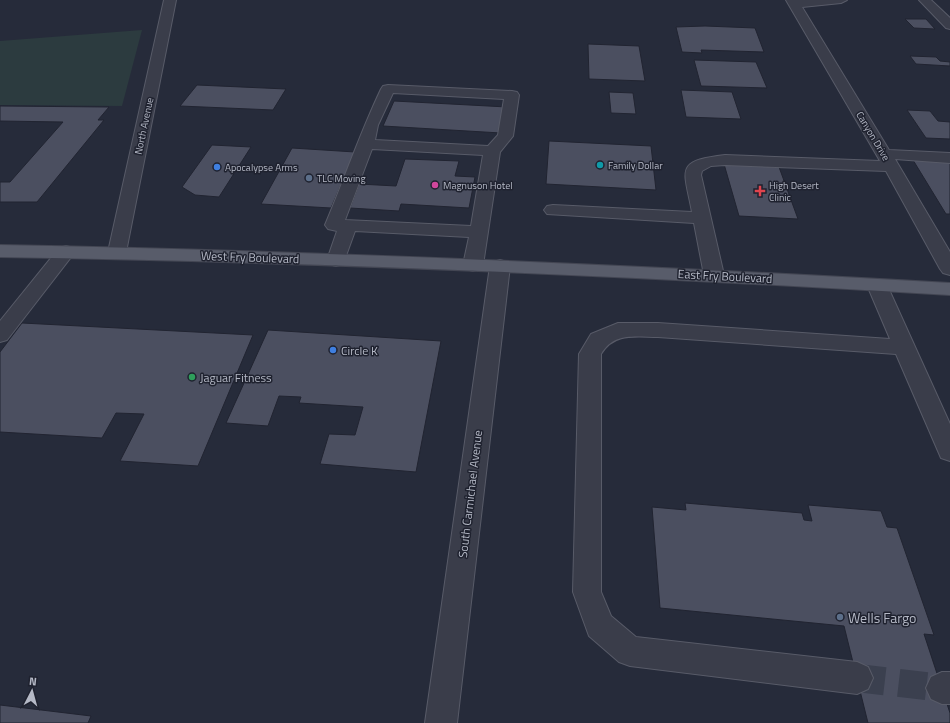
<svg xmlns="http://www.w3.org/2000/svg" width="950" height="723" font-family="'Titillium Web',sans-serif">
  <rect width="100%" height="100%" fill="#262b3a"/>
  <path fill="#2c3b3f" d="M142 30 122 106 0 105V41Z"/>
  <path fill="#4b4f60" stroke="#212431" d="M905 19H926L935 29 914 28Z
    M705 26 755 28 764 52 701 50 702 53 682 52 676 27Z
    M588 44 639 46 645 81 589 79Z
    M910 56 936 57 940 61 950 62V66L916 64Z
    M694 60 756 62 767 88 701 86Z
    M197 85 286 89 273 110 180 106Z
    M681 90 732 92 741 119 686 117Z
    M609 92 633 93 636 114 611 113Z
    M394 101 507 107 501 133 383 126Z
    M0 106 109 107 98 120H104L37 202H0V182H10L63 122 0 121Z
    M907 110 930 111 938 121 950 122V139L926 138Z
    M549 141 651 146 656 190 546 184Z
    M212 145 251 147 219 197 195 195 182 187Z
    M292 148 355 152 331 208 261 204Z
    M405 159 459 161 455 176 475 177 469 208 401 204 399 211 350 208 359 184 396 186Z
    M913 160 950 162V214H946Z
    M724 164 779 167 798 219 739 216Z
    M22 323 253 335 198 466 120 461 144 414 116 413 102 438 0 432V352Z
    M268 330 441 341 416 472 320 464 329 434 355 435 363 407 299 403 301 397 279 396 268 426 226 423Z
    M685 503 802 513 804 520 812 521 808 505 881 511 887 527 897 528 934 635 924 634 950 713V723H868L844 626 660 608 652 507 686 510Z
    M0 705 91 716 88 723H0Z"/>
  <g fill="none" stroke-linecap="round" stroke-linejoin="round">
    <path stroke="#3b404f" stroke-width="28" stroke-dasharray="28 14" stroke-linecap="butt" d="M857 678 942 688"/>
    <defs>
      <path id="minor" d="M164 0H176L126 252 124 256 117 258 110 256 108 252Z
        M786 0H847L841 3 802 7 889 150 950 153V163L895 159 950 252V275L943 273 940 269 886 171 725 165 711 166 702 171 701 175 724 275 721 279 714 281 707 279 704 275 694 223 547 214 544 210 547 206 553 205 692 212C684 169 674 161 725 155L880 161Z
        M919 0H931L950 18V29L946 28Z
        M388 85 512 91 517 92 519 95 513 136 500 152 483 265 480 269 473 271 466 269 463 265 469 237 355 231 343 264 336 266 329 264 327 260 337 231 328 229 325 225C344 180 360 133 381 89L383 86ZM393 93 504 99 498 135 488 146 375 140 378 125ZM372 149 483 155 471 226 345 220Z
        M66 246 73 248 75 252 7 340 0 342V321L59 248Z
        M500 260 507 262 510 266 457 723H425L490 266 493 262Z
        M877 279 884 281 887 285 950 424V461L941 458 938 451 896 354 658 337C635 337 614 332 601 354V592L611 616 636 637 857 662 868 667 873 678 868 689 857 694 630 666 619 662 589 636 573 592 579 354 591 334 618 323H658L890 339 867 285 870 281Z
        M942 672H950V704H942L931 699 926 688 931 677Z"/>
      <path id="major" d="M0 245C317 251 633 265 950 283V295C633 276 317 262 0 257Z"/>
    </defs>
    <use href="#minor" stroke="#585b68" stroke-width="2"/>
    <use href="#major" stroke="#434653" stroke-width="2"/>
    <use href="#minor" fill="#3a3d4a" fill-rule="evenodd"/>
    <use href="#major" fill="#585c6a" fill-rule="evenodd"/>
  </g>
  <circle fill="#0f9aa8" stroke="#1f222f" stroke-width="1.5" cx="600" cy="165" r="4"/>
  <g fill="#3f7fe0" stroke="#1f222f" stroke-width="1.5">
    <circle cx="217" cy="167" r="4"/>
    <circle cx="333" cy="350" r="4"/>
  </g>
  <g fill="#5c6f8a" stroke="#1f222f" stroke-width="1.5">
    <circle cx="309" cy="178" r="4"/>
    <circle cx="840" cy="617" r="4"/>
  </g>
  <circle fill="#d1479c" stroke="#1f222f" stroke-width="1.5" cx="435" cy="185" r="4"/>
  <path fill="#e0444e" stroke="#1f222f" stroke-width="1.5" d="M758 185h4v4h4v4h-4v4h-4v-4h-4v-4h4z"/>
  <circle fill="#2e9e5b" stroke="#1f222f" stroke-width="1.5" cx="192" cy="377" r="4"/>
  <g text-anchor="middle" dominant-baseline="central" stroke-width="3" stroke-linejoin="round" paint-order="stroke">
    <g font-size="10" fill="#b5b9c6" stroke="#1f222f">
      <text transform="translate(144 126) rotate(-78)">North Avenue</text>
      <text transform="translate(873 136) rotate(59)">Canyon Drive</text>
    </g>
    <g font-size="10" fill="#b5b9c6" stroke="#1f222f" text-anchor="start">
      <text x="608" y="165">Family Dollar</text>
      <text x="225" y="167">Apocalypse Arms</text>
      <text x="317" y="178">TLC Moving</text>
      <text x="443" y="185">Magnuson Hotel</text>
      <text x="769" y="185">High Desert<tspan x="769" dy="12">Clinic</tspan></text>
    </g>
    <g font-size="12" fill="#b5b9c6" stroke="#1f222f">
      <text transform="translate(250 257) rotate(2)">West Fry Boulevard</text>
      <text transform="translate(725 276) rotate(3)">East Fry Boulevard</text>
      <text transform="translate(470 494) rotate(-83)">South Carmichael Avenue</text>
    </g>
    <g font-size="12" fill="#b5b9c6" stroke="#1f222f" text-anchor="start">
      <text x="341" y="350">Circle K</text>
      <text x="200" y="377">Jaguar Fitness</text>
    </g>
    <g font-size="14" fill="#b5b9c6" stroke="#1f222f" text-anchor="start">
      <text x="848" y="617">Wells Fargo</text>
    </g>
  </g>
  <g transform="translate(32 691) rotate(6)" stroke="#1f222f" stroke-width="3" paint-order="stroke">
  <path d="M0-3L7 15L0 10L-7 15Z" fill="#b5b9c6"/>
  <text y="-6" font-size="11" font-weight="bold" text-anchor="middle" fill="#b5b9c6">N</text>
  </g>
</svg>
